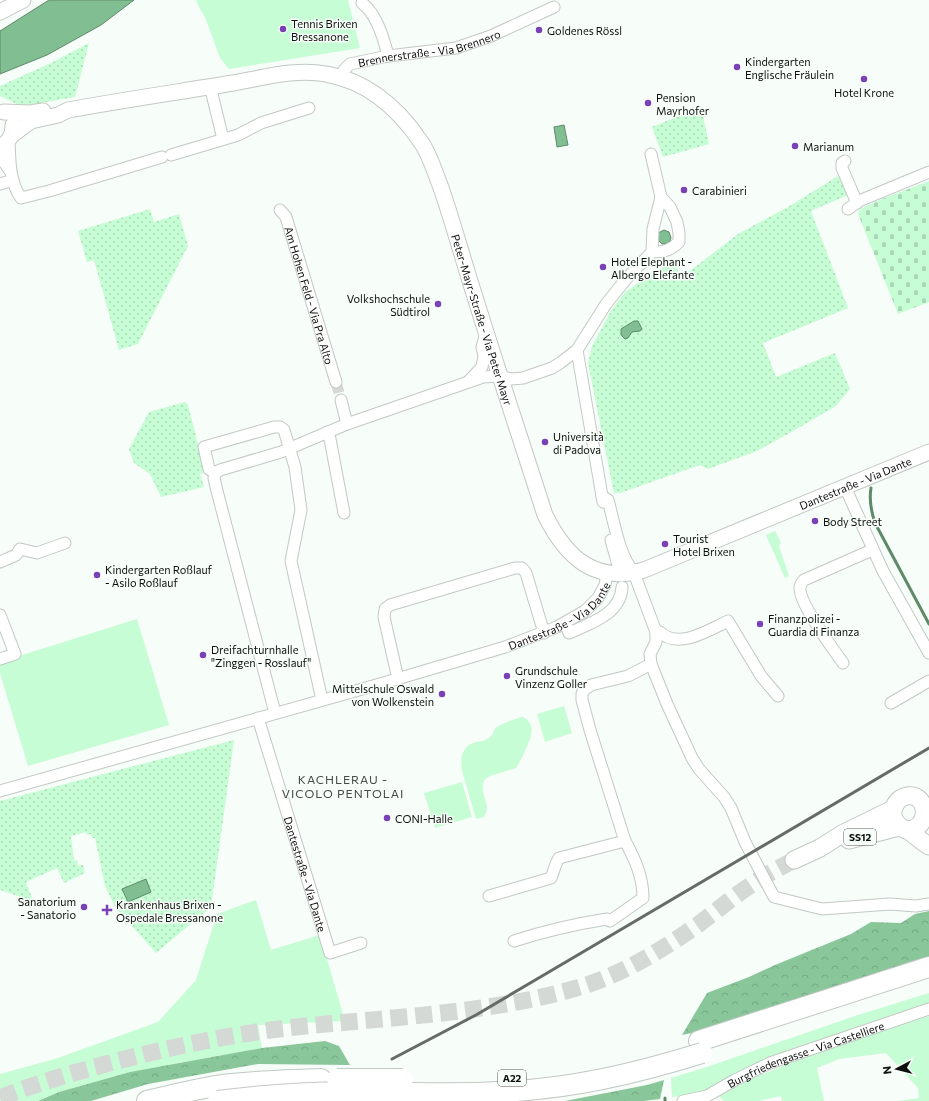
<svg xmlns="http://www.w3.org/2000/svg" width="929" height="1101" font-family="Commissioner,sans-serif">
  <defs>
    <pattern id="forest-crowns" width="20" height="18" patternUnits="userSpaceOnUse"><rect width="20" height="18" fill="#89c79a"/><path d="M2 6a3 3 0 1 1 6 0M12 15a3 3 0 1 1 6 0" fill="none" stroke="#75aa84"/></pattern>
    <pattern id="cemetery-stones" width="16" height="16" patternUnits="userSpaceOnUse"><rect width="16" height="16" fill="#c6fdd4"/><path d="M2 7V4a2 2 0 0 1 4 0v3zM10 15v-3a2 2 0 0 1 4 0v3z" fill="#a9d8b5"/></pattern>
    <pattern id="park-dots" width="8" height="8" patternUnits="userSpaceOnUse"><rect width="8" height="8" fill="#c6fdd4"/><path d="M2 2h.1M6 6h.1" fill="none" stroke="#a9d8b5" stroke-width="1.8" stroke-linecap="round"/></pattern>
  </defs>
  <rect width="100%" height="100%" fill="#f7fdf8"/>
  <path fill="#c6fdd4" d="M196 0H348L360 48 229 69 220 58 205 17 199 7Z
    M775 531 781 543 779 546 789 576 785 578 766 535Z
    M137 619 169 725 28 766 0 673V662Z
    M564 706 572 733 545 742 537 714Z
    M523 717C538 725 530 739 525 751 522 757 519 763 516 768L490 776 485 779C477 793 493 803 484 817L476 819 462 771C460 758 462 745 476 742 482 741 486 741 490 737 493 735 493 732 495 729 499 724 517 718 523 717Z
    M462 782 472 817 435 828 424 793Z
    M256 900 271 950 320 935 345 1021 258 1025 262 1048 130 1072 59 1092 38 1101H0V1074L55 1059 158 1022 196 980 217 914Z
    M929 993V1006L725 1084 694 1095 672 1097 671 1078 707 1067 858 1015Z
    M929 1016V1101H897L919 1098 918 1088 886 1053 839 1059 817 1068 824 1101H782L781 1096 759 1101H725L721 1099 719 1095 721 1092C788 1062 859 1037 929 1016Z"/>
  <path fill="url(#forest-crowns)" d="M929 911V957L707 1030 682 1035 707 993 749 977 775 965 851 934 871 922 901 923 915 914Z
    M325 1041 339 1046 350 1065 258 1064 148 1084 91 1101H38L59 1092 130 1072 262 1048Z
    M664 1080 660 1099 643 1101H565L647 1085Z"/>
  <path fill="url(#cemetery-stones)" d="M929 181V302L898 314 858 214 860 209 882 199Z"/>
  <path fill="url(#park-dots)" d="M89 43 75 97 29 105H19L0 96V86L53 62Z
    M701 107 709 144 663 157 652 127Z
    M838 176 848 195 811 211 848 308 763 343 776 377 835 353 850 389 836 406 793 431 757 451 708 469 700 465 620 493H614L588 363 592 346 611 311 625 292 673 260 679 273 690 271 738 234 788 207Z
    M150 209 154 222 179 214 188 246 138 344 119 350 94 260 87 262 78 231Z
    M185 402 188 405 205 472 200 474 204 487 161 497 150 474 134 463 129 449 149 412Z
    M234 740 211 907 156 953 115 907 105 886 95 838H92L91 834 87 835 86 832 71 836 74 861 77 860 78 866 83 865 85 873 64 883 57 868 26 882 33 901 0 890V801Z"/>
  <path fill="#81be91" stroke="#5e8a6a" d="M49 0H134L101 25 47 55 0 74V31Z
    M564 125 568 145 557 147 554 127Z
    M664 230 669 232 671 238 669 243 662 244 658 240V233Z
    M634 321H638L642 329 640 331 632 332 628 338 625 339 621 335V329Z
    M146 879 151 892 128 902 122 889Z"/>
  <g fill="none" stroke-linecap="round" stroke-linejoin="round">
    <path stroke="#5e8a6a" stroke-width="3" d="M871 488C869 500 871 511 875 523L929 624
      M665 1101V1098"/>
    <path stroke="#d4d9d5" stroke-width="11" stroke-dasharray="11 5.5" stroke-linecap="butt" d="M336 382 341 400"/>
    <path stroke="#d4d9d5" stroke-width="17" stroke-dasharray="17 8" stroke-linecap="butt" d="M0 1098C42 1081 86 1069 129 1058 181 1045 234 1034 287 1028 385 1017 485 1015 580 987 623 974 662 950 699 924 719 909 739 892 760 879 771 872 783 866 794 860"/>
    <defs>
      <g id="street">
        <path d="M362 3C377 14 384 39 388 56"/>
        <path id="s1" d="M341 77 344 70 350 64 388 56 456 48 491 36 554 7"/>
        <path d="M210 86 223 139"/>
        <path d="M9 141C10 160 9 181 21 198L49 191 162 157"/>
        <path d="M651 154 661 197 670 207 677 222 679 233V242C670 251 663 252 652 252"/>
        <path d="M171 155 238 135 261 123 309 108"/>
        <path d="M0 156 10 171"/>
        <path d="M845 161 842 163V168L857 203"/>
        <path d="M0 184 13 180"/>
        <path d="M848 209 859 201 929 172"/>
        <path id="s2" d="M280 210 286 217 336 382"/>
        <path d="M577 350 603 502"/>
        <path d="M468 382 482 367 484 356 482 347 486 333"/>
        <path d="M341 400 347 424"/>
        <path d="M327 432 330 439 344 513"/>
        <path d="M215 473 220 470 281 452 347 424 483 377 500 376 511 379 523 378 552 368 560 363 577 350 606 304 627 278 652 252 653 229 661 197"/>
        <path d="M215 473 209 469 204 447 274 427H280L284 430 295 467 301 510 291 561 322 700"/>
        <path d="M215 473 214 478 216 487 275 713"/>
        <path d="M845 487 883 571 929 653"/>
        <path d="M602 496 608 500C615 525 618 552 634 573L656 632V642L650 654 651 664 667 704 692 758 699 769 724 797 731 808 745 842 774 897 822 909 890 904 916 906 929 904"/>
        <path d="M611 540 618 565"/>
        <path d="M0 562 16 555 20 549 37 553 65 543"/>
        <path d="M0 615 15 654 0 659"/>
        <path d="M565 623 569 633C591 623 621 614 622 587"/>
        <path d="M656 632H660C678 650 709 630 728 621L761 676 778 696"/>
        <path d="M843 663C833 649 799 603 800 588 800 585 802 582 804 580L872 550"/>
        <path d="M398 679 384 617 385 609 390 605 515 568H522L526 573 544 633"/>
        <path d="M891 703 929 681"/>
        <path id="s3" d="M258 718 330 953 361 943"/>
        <path id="s4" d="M0 791 380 684 505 647 557 627 585 611 598 598 605 585 607 573"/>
        <path d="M489 896 551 878C554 871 555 864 559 858L625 841 590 730 582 700V694L584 690 591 685 628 676 651 664"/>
        <path d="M514 941C545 931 575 924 607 919L610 921 643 898C643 877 635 859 625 841"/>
        <path id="s5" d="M683 1101 707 1096 735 1080 770 1063 929 1009"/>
      </g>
      <g id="secondary">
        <path d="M0 12 23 0"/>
        <path d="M4 112 30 113 43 111"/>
        <path id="s6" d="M12 135 31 121 58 115 68 110C123 100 178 92 233 83 263 78 296 68 326 74 367 81 398 108 421 142 430 155 434 170 440 185 451 216 460 249 470 281 494 359 520 437 545 515 566 557 594 584 644 570L929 452"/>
        <path d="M0 147C9 142 13 136 13 125"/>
      </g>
      <path id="primary" d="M907 830C929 829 929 800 913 796 895 793 885 817 901 827 903 829 906 830 909 831 916 836 922 842 929 846
        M849 840 891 829 901 827
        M794 860 820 848 842 834 893 809"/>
      <path id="highway" d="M699 1041 929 967
        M147 1101C171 1095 197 1089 222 1085 255 1081 288 1080 321 1079"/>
    </defs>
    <use href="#street" stroke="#c2c8c4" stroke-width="13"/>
    <use href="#secondary" stroke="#c2c8c4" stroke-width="17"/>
    <use href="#primary" stroke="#c2c8c4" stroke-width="19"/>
    <use href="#highway" stroke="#c2c8c4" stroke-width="22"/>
    <use href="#street" stroke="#fff" stroke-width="11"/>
    <use href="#secondary" stroke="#fff" stroke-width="15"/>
    <use href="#primary" stroke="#fff" stroke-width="17"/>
    <use href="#highway" stroke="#fff" stroke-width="20"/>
    <path stroke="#676b68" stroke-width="3" d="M392 1059 476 1015 537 979 929 748"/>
    <defs>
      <path id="highway-bridge" d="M337 1079H403
        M218 1101C264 1095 310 1092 356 1092 404 1092 451 1095 498 1092 570 1089 634 1074 702 1053"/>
    </defs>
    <use href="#highway-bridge" stroke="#c2c8c4" stroke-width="22" stroke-linecap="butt"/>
    <use href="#highway-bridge" stroke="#fff" stroke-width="20"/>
  </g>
  <g fill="#7a41b7" stroke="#f7fdf8" stroke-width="1.5">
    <circle cx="283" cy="29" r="4"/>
    <circle cx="539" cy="30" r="4"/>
    <circle cx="737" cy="67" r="4"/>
    <circle cx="864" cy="79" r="4"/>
    <circle cx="648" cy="103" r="4"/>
    <circle cx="795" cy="146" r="4"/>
    <circle cx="684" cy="190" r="4"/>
    <circle cx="603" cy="267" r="4"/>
    <circle cx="438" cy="304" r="4"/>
    <circle cx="545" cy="442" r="4"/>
    <circle cx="815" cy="521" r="4"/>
    <circle cx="665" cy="544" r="4"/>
    <circle cx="97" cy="575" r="4"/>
    <circle cx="760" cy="624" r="4"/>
    <circle cx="203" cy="655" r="4"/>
    <circle cx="507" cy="676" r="4"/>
    <circle cx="442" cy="694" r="4"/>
    <circle cx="387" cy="818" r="4"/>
    <circle cx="84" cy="907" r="4"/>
    <path d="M105 904h4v4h4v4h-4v4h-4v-4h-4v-4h4z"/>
  </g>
  <g text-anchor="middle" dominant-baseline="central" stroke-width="3" stroke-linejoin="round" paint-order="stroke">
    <g fill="#f7fdf8" stroke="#545754" stroke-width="1">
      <rect x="844" y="829" width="32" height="16" rx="3"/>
      <rect x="498" y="1070" width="28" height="16" rx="3"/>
    </g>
    <g font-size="10" font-weight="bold" fill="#0e100e">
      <text x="860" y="837">SS12</text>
      <text x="512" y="1078">A22</text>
    </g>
    <g font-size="11" fill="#0e100e" stroke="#f7fdf8" text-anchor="start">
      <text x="291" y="23">Tennis Brixen<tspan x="291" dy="13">Bressanone</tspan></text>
      <text x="547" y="30">Goldenes Rössl</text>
      <text x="745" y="61">Kindergarten<tspan x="745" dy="13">Englische Fräulein</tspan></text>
      <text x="864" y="92" text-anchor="middle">Hotel Krone</text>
      <text x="656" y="97">Pension<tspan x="656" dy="13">Mayrhofer</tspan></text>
      <text x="803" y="146">Marianum</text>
      <text x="692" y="190">Carabinieri</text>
      <text x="611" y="261">Hotel Elephant -<tspan x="611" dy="13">Albergo Elefante</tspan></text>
      <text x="430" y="298" text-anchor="end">Volkshochschule<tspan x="430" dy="13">Südtirol</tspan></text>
      <text x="553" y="436">Università<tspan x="553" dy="13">di Padova</tspan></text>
      <text x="823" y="521">Body Street</text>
      <text x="673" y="538">Tourist<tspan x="673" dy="13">Hotel Brixen</tspan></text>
      <text x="105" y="569">Kindergarten Roßlauf<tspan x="105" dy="13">- Asilo Roßlauf</tspan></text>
      <text x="768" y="618">Finanzpolizei -<tspan x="768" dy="13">Guardia di Finanza</tspan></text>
      <text x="211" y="649">Dreifachturnhalle<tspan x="211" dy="13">"Zinggen - Rosslauf"</tspan></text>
      <text x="515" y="670">Grundschule<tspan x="515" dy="13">Vinzenz Goller</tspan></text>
      <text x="434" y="688" text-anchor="end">Mittelschule Oswald<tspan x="434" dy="13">von Wolkenstein</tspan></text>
      <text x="395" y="818">CONI-Halle</text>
      <text x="76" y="901" text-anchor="end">Sanatorium<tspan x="76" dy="13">- Sanatorio</tspan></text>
      <text x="116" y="904">Krankenhaus Brixen -<tspan x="116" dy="13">Ospedale Bressanone</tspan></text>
    </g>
    <g font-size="11" fill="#0e100e" stroke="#f7fdf8">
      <text stroke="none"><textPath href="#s1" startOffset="97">Brennerstraße - Via Brennero</textPath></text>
      <text stroke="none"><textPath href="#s2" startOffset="91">Am Hohen Feld - Via Pra Alto</textPath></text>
      <text stroke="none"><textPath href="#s6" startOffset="632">Peter-Mayr-Straße - Via Peter Mayr</textPath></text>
      <text stroke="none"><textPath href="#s6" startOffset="1191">Dantestraße - Via Dante</textPath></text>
      <text stroke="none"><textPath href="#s4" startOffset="589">Dantestraße - Via Dante</textPath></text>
      <text stroke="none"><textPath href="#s3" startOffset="163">Dantestraße - Via Dante</textPath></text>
      <text stroke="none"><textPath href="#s5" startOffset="132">Burgfriedengasse - Via Castelliere</textPath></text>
    </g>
    <g font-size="12" letter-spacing="1" fill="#474c48" stroke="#f7fdf8">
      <text x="343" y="779">KACHLERAU -<tspan x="343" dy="14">VICOLO PENTOLAI</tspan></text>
    </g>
  </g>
  <g transform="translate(897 1069) rotate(263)" stroke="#f7fdf8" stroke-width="3" paint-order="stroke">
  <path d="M0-3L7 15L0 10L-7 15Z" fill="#0e100e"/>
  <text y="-6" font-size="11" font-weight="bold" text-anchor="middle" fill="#0e100e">N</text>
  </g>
</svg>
